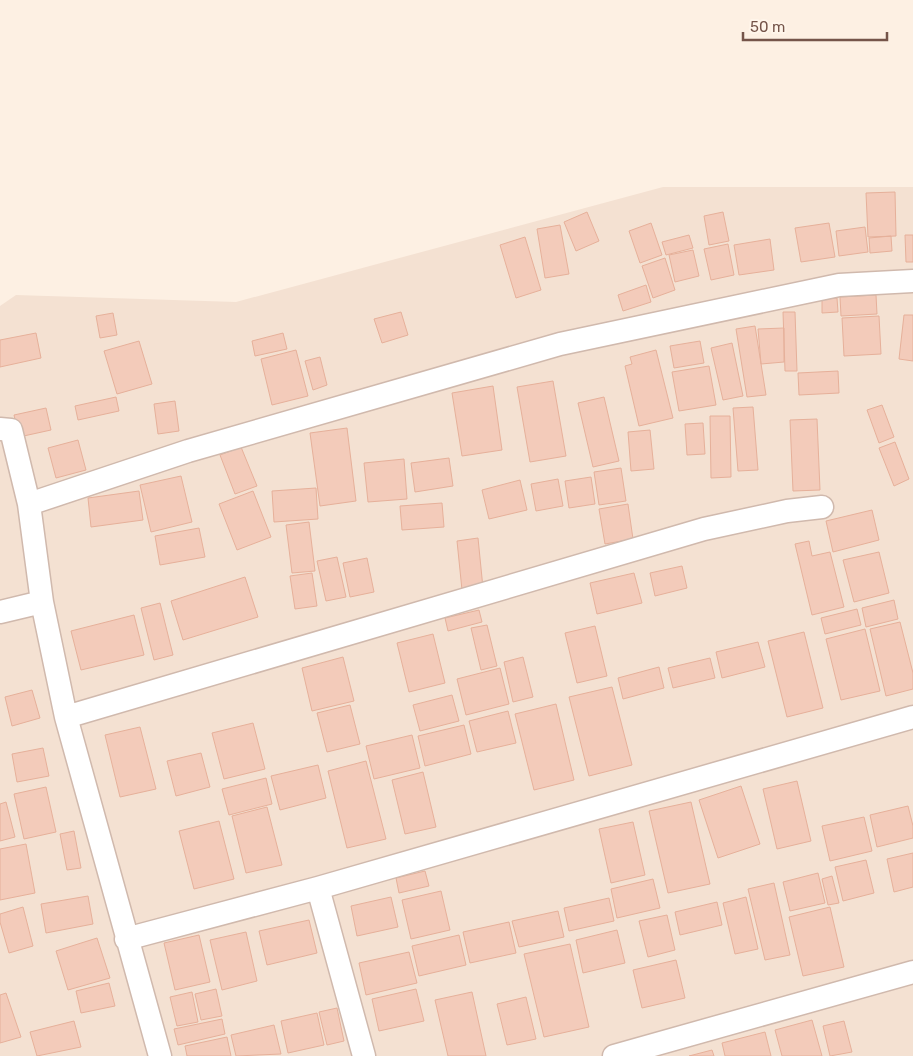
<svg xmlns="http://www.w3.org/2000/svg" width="913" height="1056" font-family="Rubik,sans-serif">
  <rect width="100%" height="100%" fill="#fdf0e3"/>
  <path fill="#f4e1d2" d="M663 187H913V1056H0V306L16 295 236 302Z"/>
  <path fill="#f3cbba" stroke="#e6b09a" d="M895 192 896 236 868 237 866 193Z
    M587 212 599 241 576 251 564 222Z
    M723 212 729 241 709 245 704 216Z
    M651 223 662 255 640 263 629 231Z
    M829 223 835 257 801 262 795 228Z
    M560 225 569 274 545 278 537 229Z
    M865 227 868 252 839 256 836 231Z
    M689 235 693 248 666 255 662 242Z
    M905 235H913V262H906Z
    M891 236 892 251 870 253 869 238Z
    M525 237 541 290 516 298 500 245Z
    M770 239 774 270 739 275 734 245Z
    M728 244 734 275 711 280 704 249Z
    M693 250 699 276 675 282 669 255Z
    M665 258 675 290 653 298 642 266Z
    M646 285 651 302 623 311 618 295Z
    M876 295 877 314 841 316 840 297Z
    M837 298 838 312 822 313V299Z
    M401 312 408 335 382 343 374 319Z
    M783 312H795L797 371H785Z
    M113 313 117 335 100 338 96 316Z
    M904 315H913V361L899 359Z
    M879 316 881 354 844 356 842 318Z
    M755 326 766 395 747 397 736 329Z
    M784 328V362L761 364 758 329Z
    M36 333 41 358 0 367V340Z
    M283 333 287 349 255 356 252 341Z
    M139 341 152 384 117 394 104 351Z
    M700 341 704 363 674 368 670 346Z
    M732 343 743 396 723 400 711 348Z
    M296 350 308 396 272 405 261 359Z
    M656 350 673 418 639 426 625 366 632 364 630 357Z
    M320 357 327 385 313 390 305 361Z
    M709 366 716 405 679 411 672 372Z
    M838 371 839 393 799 395 798 373Z
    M553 381 566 456 530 462 517 387Z
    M493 386 502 450 462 456 452 393Z
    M116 397 119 411 78 420 75 406Z
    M604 397 619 461 593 467 578 403Z
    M175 401 179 431 158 434 154 404Z
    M882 405 894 437 879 443 867 410Z
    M753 407 758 470 738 471 733 408Z
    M46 408 51 430 19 437 14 415Z
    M710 416H730L731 477 711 478Z
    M817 419 820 490 793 491 790 420Z
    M703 423 705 454 687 455 685 424Z
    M347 428 356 501 320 506 310 433Z
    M650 430 654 469 631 471 628 432Z
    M78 440 86 470 56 478 48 448Z
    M895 442 909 479 894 486 879 448Z
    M241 447 257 486 235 494 220 455Z
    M449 458 453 486 415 492 411 463Z
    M404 459 407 499 368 502 364 463Z
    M621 468 626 501 599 505 594 472Z
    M181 476 192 522 151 532 140 485Z
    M591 477 595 504 569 508 565 481Z
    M558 479 563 506 536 511 531 484Z
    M520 480 527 510 489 519 482 490Z
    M316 488 318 519 274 522 272 491Z
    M139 491 143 520 91 527 88 498Z
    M253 491 271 537 237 550 219 504Z
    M442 503 444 527 402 530 400 506Z
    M628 504 633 539 605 544 599 509Z
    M872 510 879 540 833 552 826 521Z
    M309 522 315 571 292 573 286 525Z
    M199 528 205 557 160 565 155 536Z
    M478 538 483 588 462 590 457 541Z
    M809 541 812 556 830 552 844 607 812 615 795 544Z
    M879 552 889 593 854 602 843 560Z
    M337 557 346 597 326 601 317 561Z
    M367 558 374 592 350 597 343 563Z
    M682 566 687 588 655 596 650 573Z
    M312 573 317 606 295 609 290 576Z
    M634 573 642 603 597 614 590 583Z
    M245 577 258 617 183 640 171 601Z
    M894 600 898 619 866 627 862 608Z
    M160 603 173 655 154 660 141 608Z
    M857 609 861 625 825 634 821 618Z
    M479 610 482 622 448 631 445 618Z
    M134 615 144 655 81 670 71 631Z
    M900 622 913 673V689L886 696 870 629Z
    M487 625 497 666 481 670 471 628Z
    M595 626 607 676 577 683 565 633Z
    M865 629 880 691 841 700 826 639Z
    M804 632 823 708 787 717 768 641Z
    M433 634 445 683 409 692 397 643Z
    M758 642 765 667 722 678 716 652Z
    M343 657 354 701 312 711 302 668Z
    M523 657 533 697 513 702 504 662Z
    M710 658 715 678 673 688 668 668Z
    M659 667 664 688 623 699 618 678Z
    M500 668 509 704 466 715 457 679Z
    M612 687 632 765 589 776 569 697Z
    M32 690 40 718 12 726 5 697Z
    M452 695 459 721 420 731 413 705Z
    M556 704 574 780 534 790 515 714Z
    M350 705 360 744 327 752 317 713Z
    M508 711 516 743 477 752 469 721Z
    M253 723 265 769 224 779 212 733Z
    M464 725 471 754 425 766 418 736Z
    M140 727 156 789 120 797 105 735Z
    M412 735 420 768 374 779 366 746Z
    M43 748 49 776 17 782 12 754Z
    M201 753 210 787 176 796 167 761Z
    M366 761 386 839 347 848 328 771Z
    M318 765 326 798 280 810 271 776Z
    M423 772 436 827 405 834 392 780Z
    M266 778 272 804 229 815 222 789Z
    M797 781 811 841 777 849 763 789Z
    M741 786 760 844 718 858 699 800Z
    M46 787 56 832 24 839 14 794Z
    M6 802 15 837 0 841V804Z
    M691 802 710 884 668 893 649 811Z
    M908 806 913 826V838L877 847 870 815Z
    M267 807 282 865 246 873 232 816Z
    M864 817 872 851 830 861 822 826Z
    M219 821 234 879 194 889 179 831Z
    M633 822 645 875 611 883 599 829Z
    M74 831 81 868 67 870 60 834Z
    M26 844 35 893 0 900V849Z
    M913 853V887L894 892 887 859Z
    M866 860 874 893 843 901 835 867Z
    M425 871 429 886 399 893 396 878Z
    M818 873 825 903 790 911 783 882Z
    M832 876 839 903 828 905 822 879Z
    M653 879 660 908 617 918 611 889Z
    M774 883 790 955 765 960 748 889Z
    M441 891 450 930 411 939 402 900Z
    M88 896 93 924 46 933 41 904Z
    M391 897 398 927 357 936 351 906Z
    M746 897 758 949 735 954 723 903Z
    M609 898 614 921 569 931 564 908Z
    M717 902 722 925 680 935 675 912Z
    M23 907 33 946 9 953 0 922V914Z
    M830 907 844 967 803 976 789 917Z
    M558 911 564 937 519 947 512 921Z
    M667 915 675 950 648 957 639 921Z
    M309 920 317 953 267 965 259 931Z
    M509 922 516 953 470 963 463 932Z
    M617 930 625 963 583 973 576 940Z
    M246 932 257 981 222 990 210 940Z
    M199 935 210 982 175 990 164 943Z
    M459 935 466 965 419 976 412 946Z
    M97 938 110 978 68 990 56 951Z
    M570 944 589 1027 544 1037 524 954Z
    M409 952 417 983 366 995 359 963Z
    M676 960 685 998 642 1008 633 970Z
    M109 983 115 1006 81 1013 76 991Z
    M216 989 222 1016 201 1020 195 994Z
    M416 989 424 1021 379 1031 372 999Z
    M192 992 198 1022 177 1026 170 997Z
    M472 992 486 1056H448L435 1000Z
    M6 993 21 1037 0 1043V995Z
    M526 997 536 1039 507 1045 497 1004Z
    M337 1008 344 1041 327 1045 319 1012Z
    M317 1013 324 1045 288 1053 281 1021Z
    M222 1019 225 1034 178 1045 174 1029Z
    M812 1020 822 1056H782L775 1030Z
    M74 1021 81 1047 37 1056 30 1032Z
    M844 1021 852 1052 830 1056 823 1026Z
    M274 1025 281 1054 236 1056 231 1035Z
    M765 1032 771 1056H725L722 1043Z
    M227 1037 231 1056H187L185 1046Z
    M712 1050 714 1056H689Z"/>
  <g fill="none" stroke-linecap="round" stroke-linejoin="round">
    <defs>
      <path id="minor" d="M0 429 11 430 29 504 42 602 66 717 160 1056
        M29 504 188 451 560 344 839 285 913 281
        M0 612 42 602
        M66 717 704 529 787 511 822 507
        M318 888 364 1056
        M126 939 318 888 913 717
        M614 1056 913 972"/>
    </defs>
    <use href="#minor" stroke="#d0b9ad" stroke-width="25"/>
    <use href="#minor" stroke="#fff" stroke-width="22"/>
  </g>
  <path d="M743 32v8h144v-8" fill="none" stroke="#755449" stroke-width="2.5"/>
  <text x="750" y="32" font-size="15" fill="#755449" stroke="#fff5ea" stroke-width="4" paint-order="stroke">50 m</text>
</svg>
